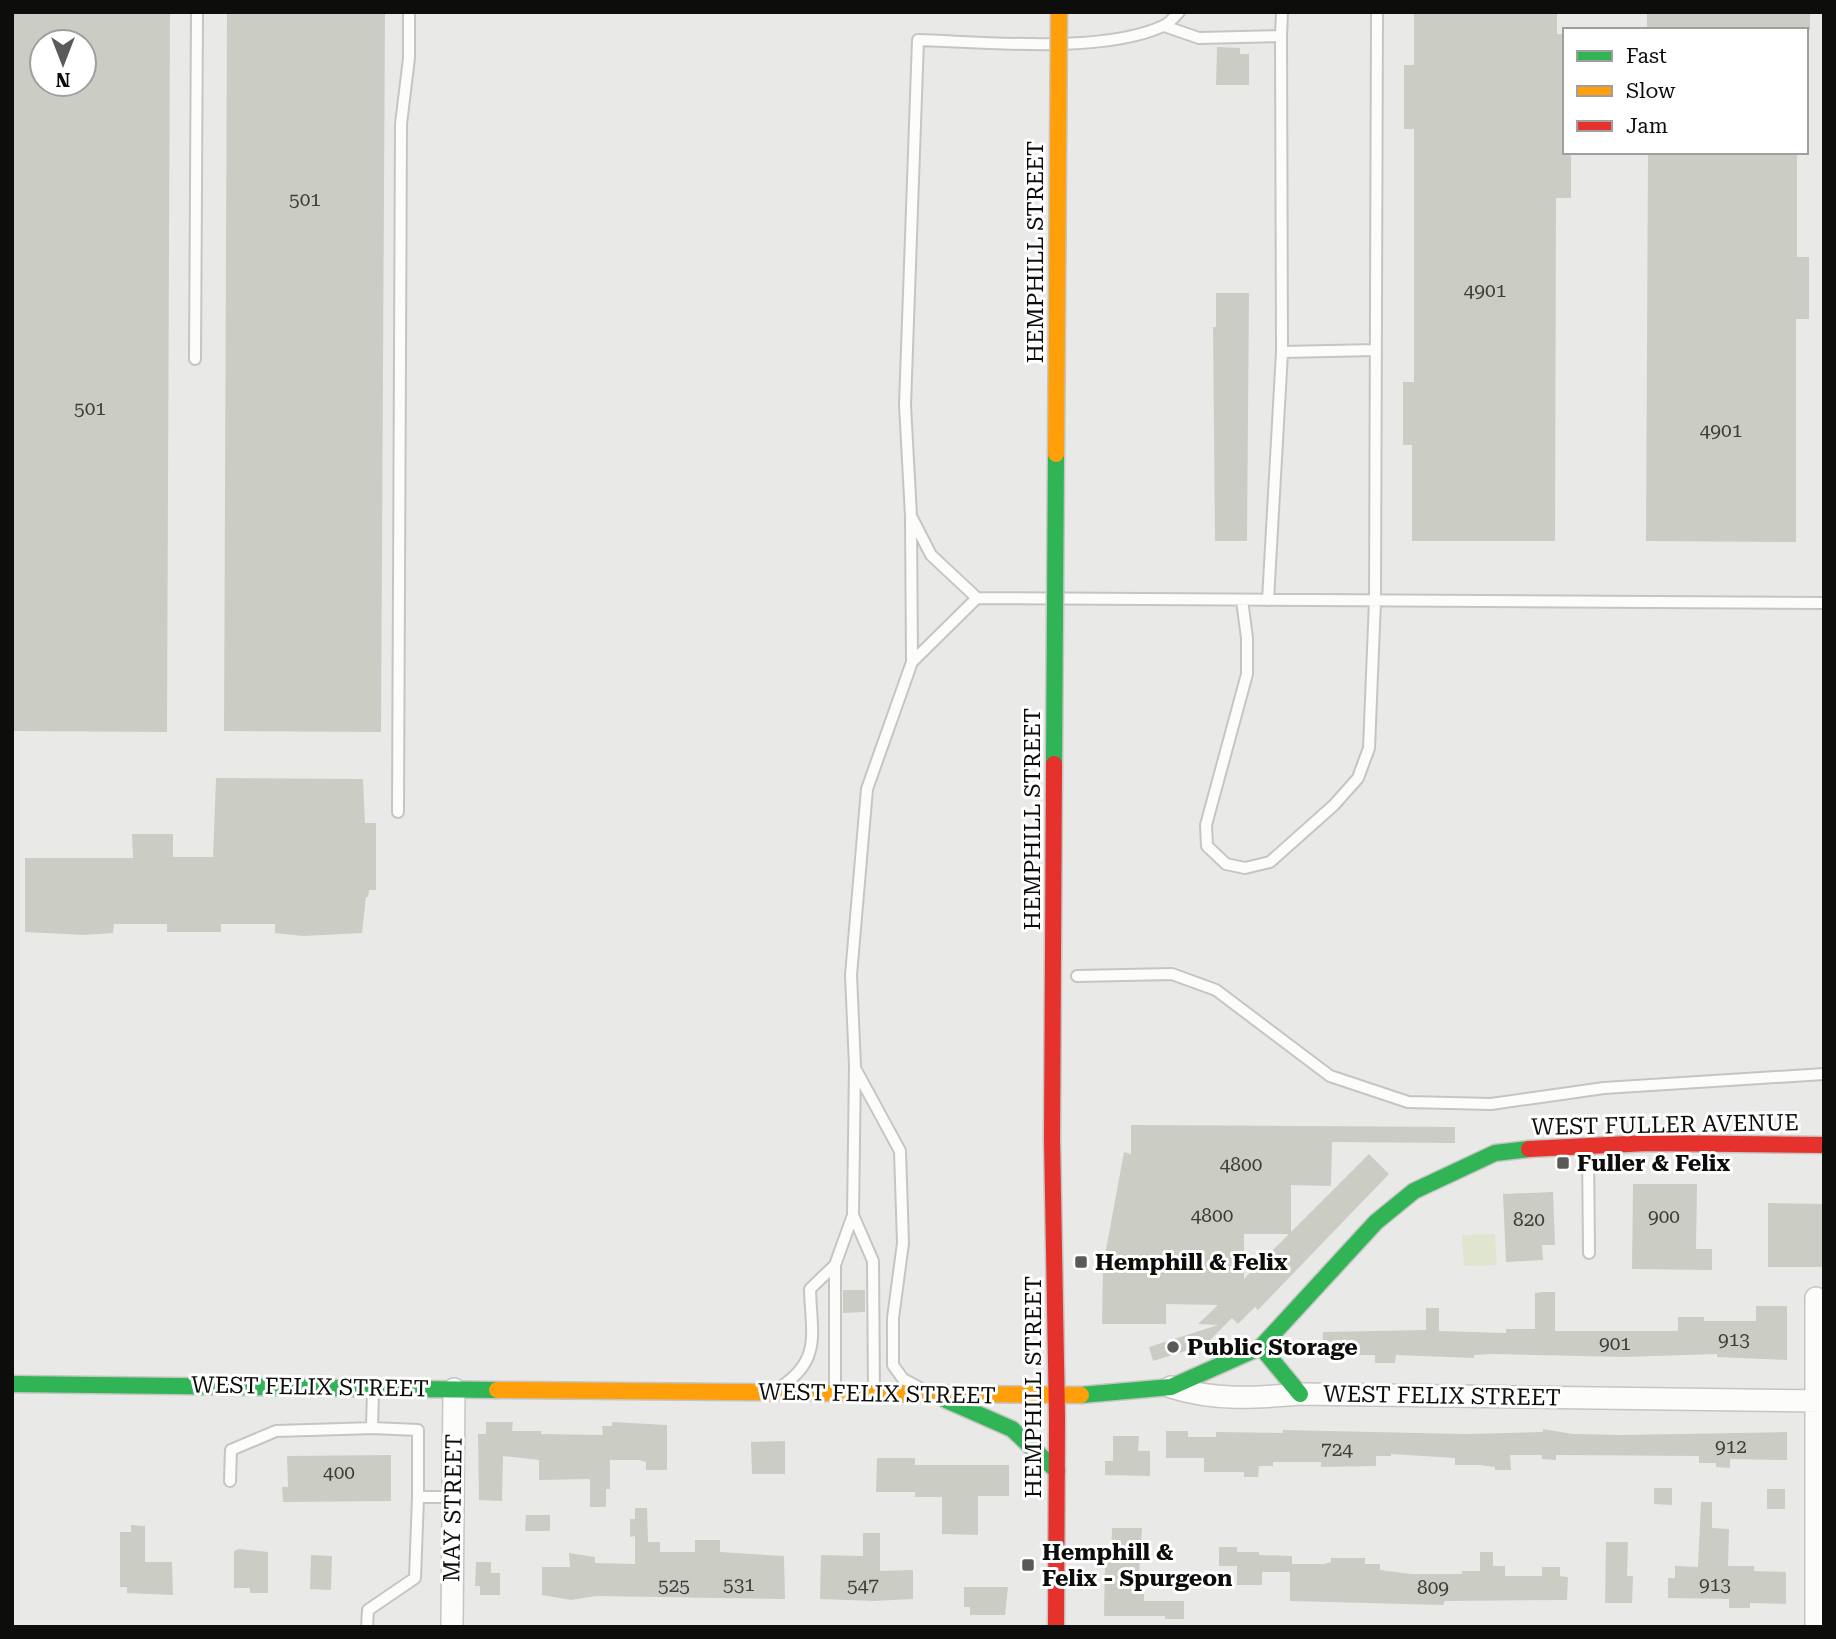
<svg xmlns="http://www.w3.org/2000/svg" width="1836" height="1639" font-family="'Roboto Serif',serif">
  <rect width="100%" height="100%" fill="#e9eae7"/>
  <path fill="#dfe5ce" d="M1495 1234 1497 1265 1464 1266 1462 1235Z"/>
  <path fill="#cbcdc4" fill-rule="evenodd" d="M12 12H170L167 732 12 731ZM42 42H84V84H42Z
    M227 12H385L381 732 224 731Z
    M1414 12H1557V34H1565V152H1571V198H1556L1555 541H1412V445H1403V382H1414V129H1404V65H1414Z
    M1647 12H1810V30H1647Z
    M1217 47 1240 48V54H1249V85H1216Z
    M1648 152H1797V257H1809V319H1796V542L1646 541Z
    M1216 293H1249L1247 541H1215L1213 327H1216Z
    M216 778 363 779 365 823H376V890H369L368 897H366L362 933 303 936 275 933V924H221V932H167V924H114L113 933 85 935 25 932V858H133L132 834H173V857H213Z
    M1131 1125 1455 1127V1143L1332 1142 1331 1186 1291 1185V1232L1369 1154 1389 1174 1258 1310 1255 1307 1238 1324 1232 1318 1205 1345 1153 1361 1149 1347 1218 1325 1198 1324 1218 1305 1166 1304V1324H1102L1103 1266 1124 1152 1131 1154ZM1244 1234H1289L1244 1279Z
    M1633 1184H1697L1696 1249H1712V1270L1632 1269Z
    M1553 1192 1555 1245H1542L1543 1260 1506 1262 1503 1194Z
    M1768 1203 1824 1204V1267H1768Z
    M843 1290H865V1312L843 1313Z
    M1542 1292H1555V1331H1678V1317H1704V1321H1756V1306H1787V1360L1717 1357V1354L1624 1357 1492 1354 1474 1355V1358L1396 1355 1395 1363H1375V1355H1322L1323 1332 1426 1330V1308H1439V1331L1506 1333V1329H1535V1293Z
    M486 1422H513L512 1431H541V1434L603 1435 602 1426H612V1422L667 1425V1470H646V1462L639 1460H610V1489H606V1507H590V1479L539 1480V1460L503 1456 502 1501 479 1500 478 1434H486Z
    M1543 1429 1573 1434 1622 1435 1787 1432V1460L1730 1459V1468L1716 1467V1463H1699V1456L1556 1455V1460L1542 1459V1455H1510L1511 1470H1495V1467L1480 1465H1455V1458L1391 1454V1456H1376V1466L1321 1467V1462H1273V1466H1259L1258 1477H1244V1472H1204V1458H1166V1431H1188V1437H1216V1432L1283 1433V1430L1465 1434 1543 1432Z
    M1113 1436H1139L1138 1451H1150V1476L1105 1475V1461H1113Z
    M785 1441V1474H752L751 1442Z
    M391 1455V1501L283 1502 282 1487H288L287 1456Z
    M877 1458H915V1465H1009V1496H978V1535L942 1534V1497H915V1492H876Z
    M1654 1488H1672V1505L1654 1504Z
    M1767 1489H1785V1509H1767Z
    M1701 1502H1712V1528L1729 1529 1728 1566H1754V1571L1786 1572V1604L1750 1603V1608H1729V1599L1668 1598V1578H1675V1566L1698 1567Z
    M635 1508H647L648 1542H660V1552H695V1540H720V1552L784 1556 785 1599 596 1596 571 1600 542 1595V1567H570L569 1553 595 1557V1563L635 1564V1536L630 1537V1519H635Z
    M526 1515H550V1531H525Z
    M131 1525 145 1526V1562H172L173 1595 127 1593V1587H120V1532H131Z
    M1112 1528H1142L1138 1591H1144V1601H1184V1619H1165V1616H1104L1105 1560 1111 1561Z
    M863 1533H880V1571L913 1570V1599L874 1601 820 1599 821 1555 863 1556Z
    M1606 1542H1628L1627 1576H1633L1632 1603H1605Z
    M1219 1547H1237V1552H1259V1555L1292 1556V1564H1324L1331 1562V1558H1365V1564H1380V1570L1412 1574H1462V1571H1480V1552H1493V1566H1505V1576H1542V1567H1560V1576L1568 1577 1567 1600 1445 1601 1443 1605 1290 1601V1572H1262V1585H1237V1566H1219Z
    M239 1549 268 1552V1593H250V1588H234V1551Z
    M311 1555 332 1556 331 1590 310 1589Z
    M476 1562H491V1573H500V1595H480V1586H475Z
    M964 1587H1008L1005 1615H970V1607H964Z"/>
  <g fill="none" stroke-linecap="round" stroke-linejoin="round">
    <defs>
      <path id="lane" d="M1179 12C1174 17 1169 24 1163 26 1103 54 985 42 918 40L905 405 911 516 931 555 977 598 1824 603
        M1164 26 1199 38 1281 36 1282 352 1268 600
        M1281 36 1282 12
        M1282 352 1376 350
        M195 359 197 12
        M911 519 912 662
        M1242 600 1247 638V674L1206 825 1207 846 1226 864 1245 868 1270 862 1334 805 1358 778 1369 748 1375 601 1377 12
        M398 812 401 124 409 58V12
        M1077 976 1172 974 1216 990 1330 1076 1408 1102 1491 1104 1604 1088 1824 1074
        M856 1070 900 1151 903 1243 893 1318V1365L903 1379 918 1387
        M1588 1147 1589 1253
        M853 1215 873 1261 874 1393
        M782 1386C822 1359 811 1332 810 1289L835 1265
        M373 1391 372 1428 418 1430V1497H453
        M835 1393V1265L853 1215 855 1066 851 975 867 789 912 662 977 598
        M230 1481 231 1450 276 1431 375 1428
        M367 1627 368 1610 415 1578 418 1497"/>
      <path id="street" d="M1816 1298V1627
        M1171 1387C1215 1401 1255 1398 1300 1394L1824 1401
        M452 1627 454 1389"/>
      <path id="fast" d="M1261 1347 1300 1394
        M12 1384 497 1390
        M1081 1395 1171 1387 1261 1347 1376 1222 1414 1191 1495 1153 1529 1149
        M946 1400 1012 1429 1057 1471"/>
      <path id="slow" d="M497 1390 1081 1395"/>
      <path id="jam" d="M1052 1139 1057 1417 1056 1627
        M1529 1149 1648 1143 1824 1145"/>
    </defs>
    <use href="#lane" stroke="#c5c5c3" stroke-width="14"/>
    <use href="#street" stroke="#c5c5c3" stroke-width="24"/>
    <use href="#fast" stroke="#c5c5c3" stroke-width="19"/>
    <use href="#slow" stroke="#c5c5c3" stroke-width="19"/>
    <use href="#jam" stroke="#c5c5c3" stroke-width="19"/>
    <use href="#lane" stroke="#fcfcfb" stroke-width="10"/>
    <use href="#street" stroke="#fcfcfb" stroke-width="21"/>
    <use href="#fast" stroke="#30b455" stroke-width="16"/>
    <use href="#slow" stroke="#ff9f0a" stroke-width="16"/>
    <use href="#jam" stroke="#e5322d" stroke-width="16"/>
    <defs>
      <path id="fast-bridge" d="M1054 764 1056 454"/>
      <path id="slow-bridge" d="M1056 454 1059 12"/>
      <path id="jam-bridge" d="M1052 1139 1054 764"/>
    </defs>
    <use href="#fast-bridge" stroke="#c5c5c3" stroke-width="19" stroke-linecap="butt"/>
    <use href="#slow-bridge" stroke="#c5c5c3" stroke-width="19" stroke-linecap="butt"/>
    <use href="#jam-bridge" stroke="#c5c5c3" stroke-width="19" stroke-linecap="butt"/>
    <use href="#fast-bridge" stroke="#30b455" stroke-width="16"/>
    <use href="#slow-bridge" stroke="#ff9f0a" stroke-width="16"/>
    <use href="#jam-bridge" stroke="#e5322d" stroke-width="16"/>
  </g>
  <g fill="#5a5b59" stroke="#fff" stroke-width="2.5">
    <rect x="1556" y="1156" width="14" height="14" rx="3.5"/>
    <rect x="1074" y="1255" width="14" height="14" rx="3.5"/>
    <circle cx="1173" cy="1347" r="7"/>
    <rect x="1021" y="1558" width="14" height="14" rx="3.5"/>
  </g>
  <g text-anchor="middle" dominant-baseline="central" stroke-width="6" stroke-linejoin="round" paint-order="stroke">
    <g font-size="19" fill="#3c3e3a">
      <text x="305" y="199">501</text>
      <text x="1485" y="290">4901</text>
      <text x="90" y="408">501</text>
      <text x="1721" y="430">4901</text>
      <text x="1241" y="1164">4800</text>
      <text x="1212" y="1215">4800</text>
      <text x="1664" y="1216">900</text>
      <text x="1529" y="1219">820</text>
      <text x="1734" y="1339">913</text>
      <text x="1615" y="1343">901</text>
      <text x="1731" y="1446">912</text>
      <text x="1337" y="1449">724</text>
      <text x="339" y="1472">400</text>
      <text x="739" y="1584">531</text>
      <text x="1715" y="1584">913</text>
      <text x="674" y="1585">525</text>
      <text x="863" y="1585">547</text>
      <text x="1433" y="1587">809</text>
    </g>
    <g font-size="23" fill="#0d0e0c" stroke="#fff">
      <text transform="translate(1035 252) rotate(-90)">HEMPHILL STREET</text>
      <text transform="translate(1032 819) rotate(-90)">HEMPHILL STREET</text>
      <text transform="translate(1665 1125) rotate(-1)">WEST FULLER AVENUE</text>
      <text transform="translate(310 1387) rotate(1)">WEST FELIX STREET</text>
      <text transform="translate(1033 1387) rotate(-90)">HEMPHILL STREET</text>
      <text transform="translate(877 1394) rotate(1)">WEST FELIX STREET</text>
      <text transform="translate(1442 1396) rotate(1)">WEST FELIX STREET</text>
      <text transform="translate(453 1508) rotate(-89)">MAY STREET</text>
    </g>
    <g font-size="23" font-weight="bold" fill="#0d0e0c" stroke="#fff" text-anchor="start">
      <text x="1577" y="1163">Fuller &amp; Felix</text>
      <text x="1095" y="1262">Hemphill &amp; Felix</text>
      <text x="1187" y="1347">Public Storage</text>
      <text x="1042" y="1552">Hemphill &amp;<tspan x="1042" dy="26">Felix - Spurgeon</tspan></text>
    </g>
  </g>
  <rect width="1836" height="1639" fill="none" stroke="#0d0e0c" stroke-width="28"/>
  <rect x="1563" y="28" width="245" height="126" fill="#ffffff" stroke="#9e9f9e" stroke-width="2"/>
  <rect x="1577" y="51" width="35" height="10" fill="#30b455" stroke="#9e9f9e" stroke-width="2"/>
  <text x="1626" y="63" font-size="21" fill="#0d0e0c">Fast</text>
  <rect x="1577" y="86" width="35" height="10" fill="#ff9f0a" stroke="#9e9f9e" stroke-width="2"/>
  <text x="1626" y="98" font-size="21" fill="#0d0e0c">Slow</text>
  <rect x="1577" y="121" width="35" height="10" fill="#e5322d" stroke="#9e9f9e" stroke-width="2"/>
  <text x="1626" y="133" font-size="21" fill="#0d0e0c">Jam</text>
  <g transform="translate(63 63) rotate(180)"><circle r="33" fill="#ffffff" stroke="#9e9f9e" stroke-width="2"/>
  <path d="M0-5L12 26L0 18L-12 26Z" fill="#5a5b59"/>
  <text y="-10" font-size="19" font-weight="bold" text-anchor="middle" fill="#0d0e0c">N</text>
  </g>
</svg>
